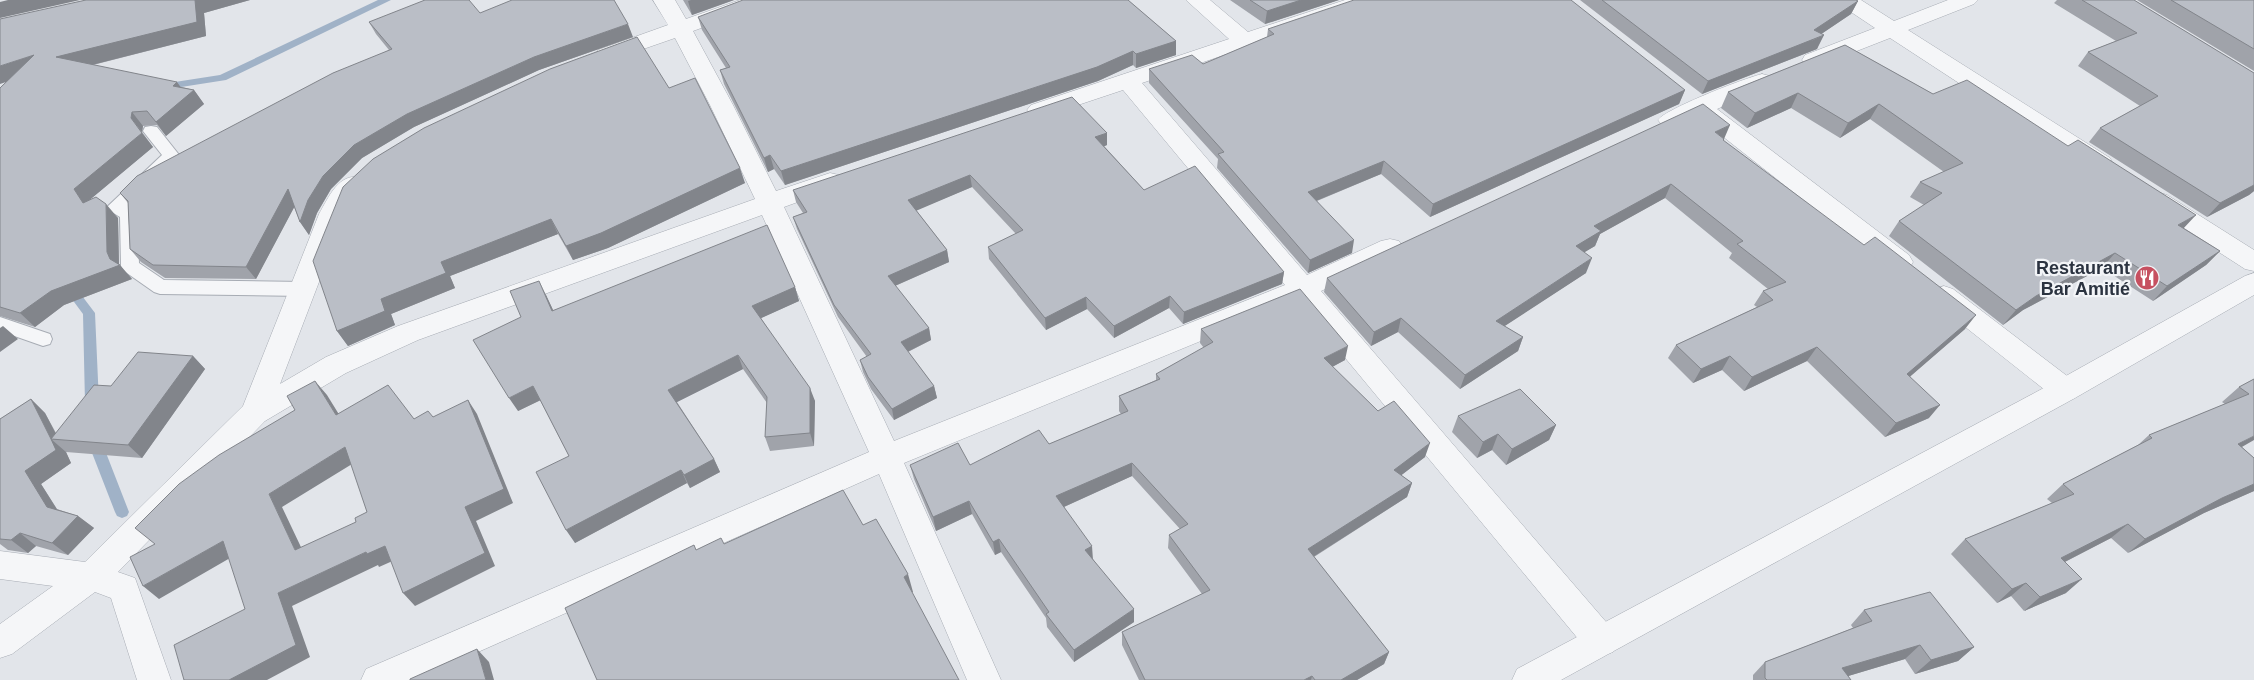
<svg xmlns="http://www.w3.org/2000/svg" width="2254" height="680" font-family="Helvetica,sans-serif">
  <rect width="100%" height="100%" fill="#e2e5ea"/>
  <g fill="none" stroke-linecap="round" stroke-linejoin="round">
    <path fill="#a0b2c7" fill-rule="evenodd" d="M378 0H391L226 80 162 90 157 87 162 84 220 75Z
      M69 283 73 284 95 313 99 403 97 407H87L85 403 83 314 63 287Z
      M94 435 99 436 101 440 129 512 127 516 122 518 117 516 115 512 87 440 89 436Z"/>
    <defs>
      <path id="service" d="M151 126 157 127 180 156 128 206 137 214 139 263 164 280 304 282 310 284 313 289 310 294 304 296 160 294 154 292 124 271 121 266 120 217 110 211 107 207 162 155 143 131 145 127Z
        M0 317 50 334 52 339 50 344 43 346 0 331Z"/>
      <path id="minor" d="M653 0H675L686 19 740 0H771L767 4 693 31 733 105 776 191 830 173 839 175 842 181 839 187 784 207 894 441 1285 285 1123 90 1039 118 1031 115 1027 110 1031 105 1229 39 1186 0H1210L1248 32 1345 0H1377L1373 4 1142 83 1307 275 1381 241 1390 239 1399 241 1403 248 1399 255 1321 291 1613 630 1618 641 1613 652 1601 656 1589 652 1298 301 904 463 1001 680H967L879 474 415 680H361L366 669 869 452 762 215 418 340 346 373 265 421 118 572 135 578 171 680H137L111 598 95 592 12 654 0 658V624L53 586 0 579V551L85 562 243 406 319 214C329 197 339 171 363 178L366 184 351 201 345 214 280 384 326 357 398 326 755 199 710 105 675 38 606 62 598 60 595 55 598 50 668 25Z
        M1835 0H1861L1894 21 1948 0H1978L1974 4 1908 30 2110 158 2113 164 2110 170 2101 172 2092 170 1890 38 1821 65 1813 67 1805 65 1802 60 1805 55 1875 28 1839 4Z
        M1762 74 1770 76 1773 81 1770 86 1717 109 1909 255 1913 262 1909 269 1900 271 1891 269 1698 117 1670 128 1662 125 1658 120C1665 109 1745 78 1762 74Z
        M2158 192 2167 195 2254 250V271L2245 269 2149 207 2146 201 2149 195Z
        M1944 286 1953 289 2075 382 2079 390 2075 398 2065 401 2055 398 1935 303 1931 296 1935 289Z"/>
      <path id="tertiary" d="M2254 273V295L2075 398 1561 680H1512L1517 669 2055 382 2245 276Z"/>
    </defs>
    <use href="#service" stroke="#a7acb4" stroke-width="2"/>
    <use href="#minor" stroke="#a7acb4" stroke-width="1"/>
    <use href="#tertiary" stroke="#a7acb4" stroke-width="1"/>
    <use href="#service" fill="#f5f6f8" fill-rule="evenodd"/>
    <use href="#minor" fill="#f5f6f8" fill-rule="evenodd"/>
    <use href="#tertiary" fill="#f5f6f8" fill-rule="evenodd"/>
  </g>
  <path fill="#a0a3aa" d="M86 0H250L204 13 206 36 93 65 194 90 204 104 166 136 157 125 143 126 142 132 153 147 88 201 118 218 119 265 132 279 64 305 35 327 0 316V88Z
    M683 0H734L692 15Z
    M1230 0H1339L1265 24Z
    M1580 0H1856L1858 1 1851 14 1821 34 1817 49 1702 94Z
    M2057 0H2134L2254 73V191L2249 195 2207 217 2089 142 2100 128 2140 106 2078 66 2088 52 2116 41 2054 3Z
    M2137 0H2254V71Z
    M1130 2 1176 41V55L1136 68 1133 65 1098 81 785 185 774 169 768 172 724 84 720 70 726 68 702 30 698 17Z
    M480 13 633 37 539 70 414 127 362 158 331 189 317 213 309 235 300 222 294 207 256 279 165 278 141 262 130 249 128 203 120 193 389 50 376 34 369 22Z
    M1268 29 1685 90 1679 104 1430 217 1381 174 1317 201 1352 253 1308 273 1217 168 1218 159 1149 83V69L1203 64 1267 37Z
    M1845 45 1933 94 2184 228 2220 251 2206 265 2153 301 2102 268 2023 310 2003 325 1889 236 1899 221 1924 205 1910 197 1920 182 1944 172 1870 119 1840 138 1791 108 1747 128 1721 108 1728 92Z
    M669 88 745 183 608 248 573 260 558 234 450 276 455 288 391 314 395 325 348 346 337 331Z
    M1107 133V145L1104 146 1144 190 1284 272 1282 284 1183 324 1169 308 1114 338 1087 309 1046 330 989 259 988 247 1016 234 972 187 916 210 947 250 949 262 895 286 929 328 931 340 908 352 934 386 937 398 894 420 871 389 863 372 860 360 867 357 838 317 797 229 793 217 803 213 796 202 793 190Z
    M1724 139 1723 141 1965 329 1910 376 1929 418 1885 437 1807 361 1744 391 1722 370 1693 383 1668 358 1676 345 1757 307 1754 305 1763 291 1768 289 1729 258 1732 253 1665 198 1600 234 1595 246 1584 252 1586 273 1504 326 1523 337 1518 351 1460 389 1398 332 1371 346 1324 292 1327 278Z
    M795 287 799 301 761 318 815 401 814 446 770 451 765 437 767 403 743 369 677 402 714 459 720 472 690 488 687 483 575 543 569 456 540 400 518 411 521 317 546 295 553 310Z
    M1201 329 1345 360 1332 367 1425 457 1401 475 1412 483 1407 497 1314 557 1389 652 1384 664 1357 680H1139L1122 645V632L1202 594 1168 548 1169 535 1180 529 1132 476 1064 507 1093 559 1134 622 1074 662 1047 627 1046 618 1001 552 995 555 972 514 936 531 914 479 910 465H970L1049 444 1121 414 1119 411V396L1156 380V374L1204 348 1200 343Z
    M193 356 205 369 142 458 66 452 71 463 41 484 57 509 78 516 94 528 68 555 36 546 28 553 8 550 0 544V419L31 399 45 413 56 433 111 386Z
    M2254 379 2242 447 2254 458V491L2204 513 2128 553 2111 538 2065 562 2066 593 2024 611 2011 596 1997 603 1951 554 1965 539 2052 503 2047 499 2063 484 2138 445 2149 435 2225 404 2222 402 2239 387Z
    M1458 416 1556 425 1549 440 1506 465 1492 450 1477 458 1452 432Z
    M1864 610 1974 647 1958 661 1915 674 1905 659 1848 676 1851 680H1753V675L1765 662 1853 628 1851 625Z"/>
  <path fill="#82858b" d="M8 0H80L0 18V2Z
    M195 0H250L204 13 206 36 68 71 56 57Z
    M691 0H734L692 15 688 1Z
    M1301 0H1339L1265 24 1267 11Z
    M1858 1 1851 14 1811 41 1824 35 1817 49 1702 94 1708 81 1814 30Z
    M628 24 633 37 539 70 414 127 362 158 331 189 317 213 309 235 300 222 308 200 323 176 354 145 407 114 534 57Z
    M1176 41V55L1136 68V54Z
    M1133 51V65L1098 81 785 185 781 171Z
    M34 55 45 69 0 84V66Z
    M177 82 187 96 194 90 204 104 166 136 156 122 173 86Z
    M1685 90 1679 104 1430 217 1433 204Z
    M1798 93 1791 108 1747 128 1755 113Z
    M1879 104 1870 119 1840 138 1848 123Z
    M132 112 143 126 142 132 131 118Z
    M1730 125 1724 139 1715 132Z
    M142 133 153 147 86 203H83L74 189Z
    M1107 133V145L1096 150 1095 137Z
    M770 155 774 169 768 172 764 158Z
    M1384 161 1381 174 1306 205 1308 192Z
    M740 168 745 183 608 248 573 260 566 246Z
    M970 175 972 187 911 213 908 200Z
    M1671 184 1665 198 1600 234 1595 246 1570 261 1576 246 1594 226Z
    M2254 185V191L2249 195 2207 217 2220 203Z
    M288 189 297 202 256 279 246 267Z
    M106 204 118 218 119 266 120 265 132 279 64 305 35 327 20 313 51 291 110 259 107 252Z
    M2196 215 2182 230 2178 225Z
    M551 219 558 234 450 276 455 288 391 314 395 325 348 346 337 331 381 299 441 262Z
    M1354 240 1352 253 1308 273 1310 260Z
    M947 250 949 262 890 288 888 276Z
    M2220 251 2206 265 2153 301 2167 286Z
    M2115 253 2102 268 2023 310 2003 325 2016 310 2036 296Z
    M1592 258 1586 273 1491 335 1496 321Z
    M1284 272 1282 284 1183 324 1184 312Z
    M539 281 546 295 560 325 552 311Z
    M795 287 799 301 757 320 752 306Z
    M1170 296 1169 308 1114 338V326Z
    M1086 297 1087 309 1046 330 1045 318Z
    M1976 315 1965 329 1897 388 1907 374Z
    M1401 318 1398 332 1371 346 1374 332Z
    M3 326 18 339 0 352V328Z
    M929 328 931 340 903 354 901 342Z
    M1523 337 1518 351 1460 389 1465 375Z
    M1348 346 1345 360 1321 373 1324 358Z
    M1817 347 1807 361 1744 391 1752 377Z
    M738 355 743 369 675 403 668 390Z
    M193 356 205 369 142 458 128 445Z
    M1730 356 1722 370 1693 383 1701 369Z
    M315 381 327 395 348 429 336 415Z
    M533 386 541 400 518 411 509 398Z
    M934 386 937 398 894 420 892 409Z
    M810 388 815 401 814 446 810 433Z
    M31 399 45 413 59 440 51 439Z
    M468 400 477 414 513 503 476 521 495 566 415 606 403 593 465 507Z
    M1940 405 1929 418 1885 437 1896 423Z
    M1556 425 1549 440 1506 465 1512 449Z
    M1498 434 1492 450 1477 458 1483 442Z
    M2254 436V440L2221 459 2238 444Z
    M51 439 66 452 71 463 41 484 63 519 47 507 25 471Z
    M1430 443 1425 457 1390 484 1394 470Z
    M345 447 357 461 282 507 309 564 295 550 269 494Z
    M714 459 720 472 690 488 684 475Z
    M1132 463V476L1057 510 1056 496Z
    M681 470 687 483 575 543 566 530Z
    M1412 483 1407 497 1305 562 1308 549Z
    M2254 484V491L2204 513 2128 553 2145 539 2222 498Z
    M969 501 972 514 936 531 933 517Z
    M78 516 94 528 68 555 52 543Z
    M2128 524 2111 538 2045 572 2061 558Z
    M20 533 36 546 28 553 11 540Z
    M999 539 1001 552 995 555 993 542Z
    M223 541 237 554 159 599 143 586Z
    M385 546 397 559 379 567 378 565 292 606 310 657 267 680H229L278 593 366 552Z
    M1092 546 1093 560 1085 550Z
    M908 574 913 592 909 594 904 577Z
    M2082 579 2066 593 2024 611 2040 597Z
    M2026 583 2011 596 1997 603 2012 589Z
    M1134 609V622L1074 662V650Z
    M1920 645 1905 659 1835 680 1842 668Z
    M1974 647 1958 661 1915 674 1931 660Z
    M477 649 489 662 494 680H486Z
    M1389 652 1384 664 1357 680H1341Z
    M1312 676 1311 680H1304Z"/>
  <path fill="#babec6" stroke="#82858b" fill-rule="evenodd" d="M86 0H195L197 22 56 57 177 82 173 86 194 90 156 122 147 111 132 112 131 118 142 133 74 189 83 203 96 197 106 204 107 252 110 259 120 265 51 291 20 313 0 307V88L34 55 0 66V19Z
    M425 0H469L480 13 512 0H614L628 24 534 57 407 114 354 145 323 176 308 200 300 222 288 189 246 267 153 265 130 249 128 201 120 193 137 176 333 73 392 49 369 22Z
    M743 0H1128L1176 41 1136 54 1133 51 1097 67 781 171 770 155 764 158 720 70 730 67 698 17Z
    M1250 0H1301L1267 11Z
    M1354 0H1571L1685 90 1433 204 1384 161 1308 192 1354 240 1310 260 1218 154 1224 152 1149 69 1192 55 1203 64 1274 34 1268 29Z
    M1602 0H1856L1858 1 1814 30 1824 35 1708 81Z
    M2082 0H2134L2254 73V185L2220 203 2100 128 2158 96 2088 52 2137 33Z
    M2171 0H2254V49Z
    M637 37 669 88 695 78 740 168 601 233 566 246 551 219 441 262 446 273 381 299 385 311 337 331 313 261 343 187 373 159 424 128 550 69Z
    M1845 45 1933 94 1967 80 2068 146 2078 140 2196 215 2178 225 2220 251 2167 286 2115 253 2036 296 2016 310 1899 221 1942 193 1920 182 1963 163 1879 104 1848 123 1798 93 1755 113 1728 92Z
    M1072 97 1107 133 1095 137 1144 190 1195 166 1284 272 1184 312 1170 296 1114 326 1086 297 1045 318 988 247 1023 230 970 175 908 200 947 250 888 276 929 328 901 342 934 386 892 409 868 377 860 360 871 354 834 305 793 217 807 212 793 190Z
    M1703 104 1730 125 1715 132 1724 139 1723 140 1864 245 1875 237 1976 315 1907 374 1940 405 1896 423 1817 347 1752 377 1730 356 1701 369 1676 345 1773 300 1763 291 1786 282 1737 244 1743 241 1671 184 1594 226 1601 231 1576 246 1592 258 1496 321 1523 337 1465 375 1401 318 1374 332 1327 278Z
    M767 225 795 287 752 306 810 388V433L765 437 767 397 738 355 668 390 714 459 684 475 681 470 566 530 536 472 569 456 533 386 509 398 473 340 521 317 510 291 539 281 552 311Z
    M1300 289 1348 346 1324 358 1378 411 1394 401 1430 443 1394 470 1412 483 1308 549 1389 652 1341 680H1315L1312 676 1304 680H1145L1122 632 1210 590 1169 535 1188 524 1132 463 1056 496 1092 546 1085 550 1134 609 1074 650 1046 614 1049 612 999 539 993 542 969 501 933 517 910 465 958 443 970 465 1039 430 1049 444 1128 411 1119 396 1160 379 1156 374 1213 342 1201 329Z
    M138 352 193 356 128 445 51 439 56 450 25 471 47 507 78 516 52 543 20 533 11 540 0 539V419L31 399 51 439 94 385 111 386Z
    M2254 379V436L2238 444 2254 458V484L2222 498 2145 539 2128 524 2061 558 2082 579 2040 597 2026 583 2012 589 1965 539 2074 494 2063 484 2152 438 2149 435 2249 394 2239 387Z
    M315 381 336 415 388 385 414 419 428 411 433 417 468 400 504 489 465 507 485 553 403 593 385 546 367 554 366 552 278 593 296 645 229 680H184L174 645 245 609 223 541 143 586 130 557 155 544 135 528 179 484 219 455 295 410 287 396ZM345 447 367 512 355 518 356 522 295 550 269 494Z
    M1520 389 1556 425 1512 449 1498 434 1483 442 1458 416Z
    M843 490 863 525 876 519 908 574 904 577 959 680H597L565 608 694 545 696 550 721 538 724 544Z
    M1930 592 1974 647 1931 660 1920 645 1842 668 1851 680H1767L1765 678V662L1872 621 1864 610Z
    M477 649 486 680H410V679Z"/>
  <defs>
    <symbol id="restaurant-disc" viewBox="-11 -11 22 22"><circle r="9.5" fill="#c65060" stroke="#f2f4f7"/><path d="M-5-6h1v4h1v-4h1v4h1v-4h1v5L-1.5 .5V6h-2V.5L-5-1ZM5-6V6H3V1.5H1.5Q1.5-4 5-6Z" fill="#fff"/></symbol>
  </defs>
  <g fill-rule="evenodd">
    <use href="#restaurant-disc" x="2133" y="264" width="28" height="28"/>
  </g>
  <g text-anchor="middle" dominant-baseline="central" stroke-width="4.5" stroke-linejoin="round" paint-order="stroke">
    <g font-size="18" font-weight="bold" fill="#2b3340" stroke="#f2f4f7" text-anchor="end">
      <text x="2130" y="268">Restaurant<tspan x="2130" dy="21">Bar Amitié</tspan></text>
    </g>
  </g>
</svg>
